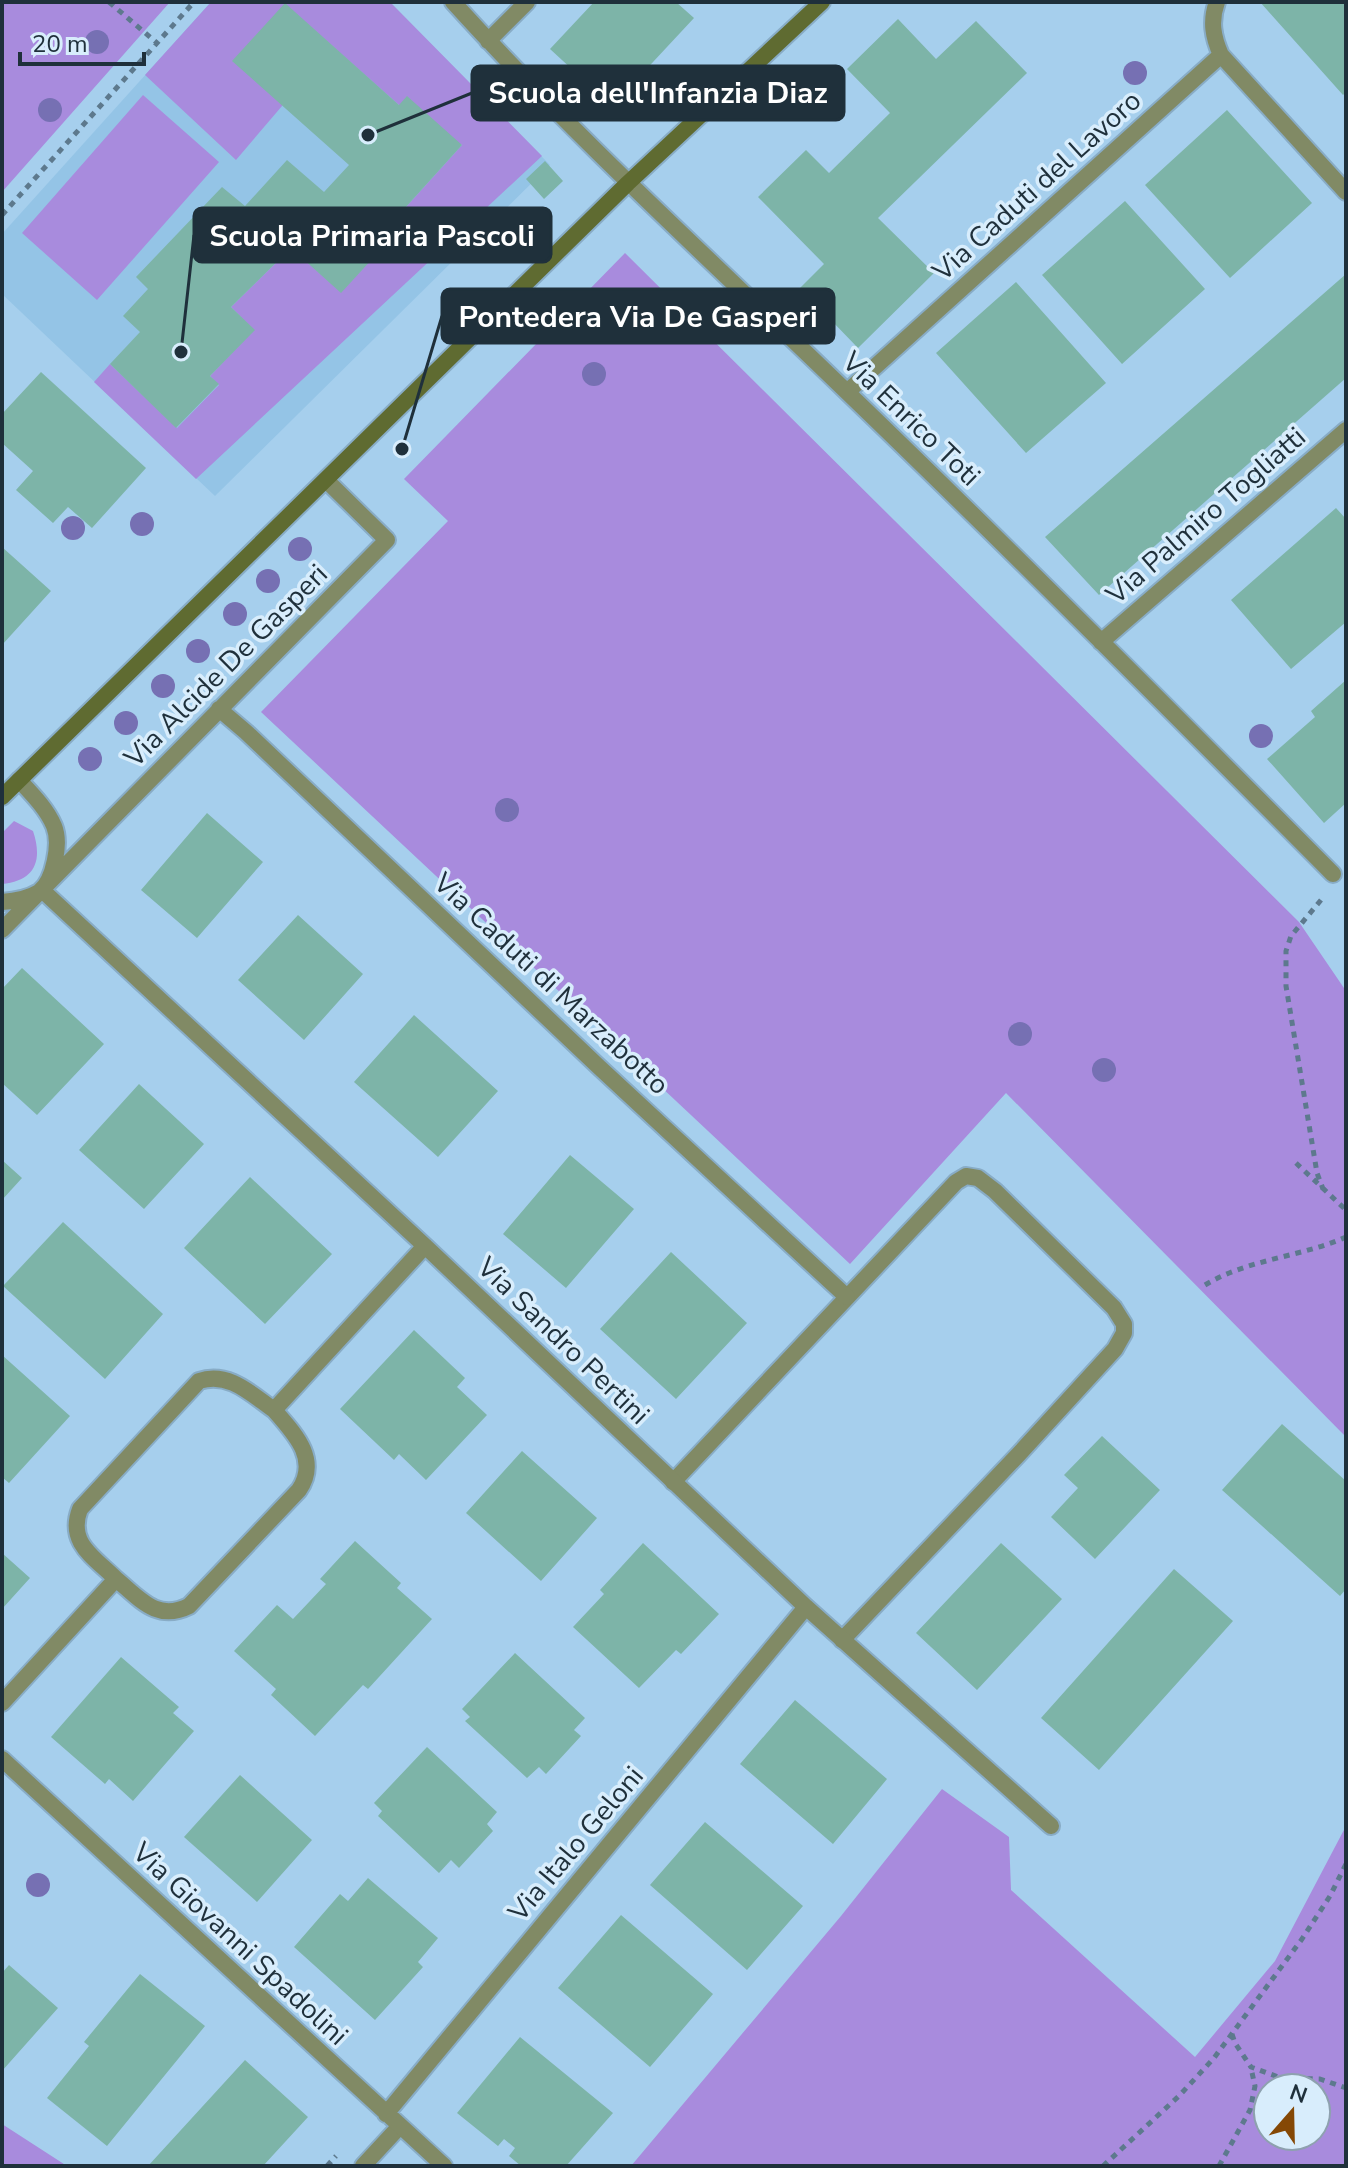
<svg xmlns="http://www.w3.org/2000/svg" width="1348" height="2168" font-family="'Nunito Sans',sans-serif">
  <rect width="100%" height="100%" fill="#a6cfed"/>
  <path fill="#94c4e6" d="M211 2H390L550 165 215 496 2 294V234Z"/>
  <path fill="#a88bdd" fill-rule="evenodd" d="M2 2H170L2 192Z
    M211 2H390L542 156 196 479 94 382 110 364 177 428 219 385 210 376 254 330 231 307 291 248 341 292 385 245 377 239 462 145 399 105 285 4 282 106 236 160 145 75Z
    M143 95 219 162 97 300 22 233Z
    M625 253 1299 922 1346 991V1437L1006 1093 850 1264 261 712 448 521 404 479Z
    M14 821 33 831C43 861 35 881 2 884V833Z
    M942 1789 1009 1837 1011 1890 1195 2057 1275 1961 1346 1826V2166H631L841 1916ZM1316 2088V2136H1268V2088Z
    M2 2124 67 2166H2Z"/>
  <path fill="#7db4a8" d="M594 2H676L694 18 612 106 550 49Z
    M1260 2H1346V92L1343 95Z
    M285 3 399 105 407 96 462 145 377 239 385 245 341 293 291 248 231 307 255 330 210 376 219 384 176 428 110 364 140 332 123 316 148 289 136 277 222 187 245 206 287 160 324 192 349 165 232 61Z
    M898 19 936 59 976 21 1027 73 878 218 934 273 858 348 800 288 824 264 758 197 806 150 829 173 890 113 847 69Z
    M1227 110 1312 203 1230 278 1145 185Z
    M545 161 563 181 544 199 526 179Z
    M1125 201 1205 289 1122 364 1042 275Z
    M1346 274V378L1099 595 1045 537Z
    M1016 282 1106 383 1026 453 936 353Z
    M41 372 146 468 92 528 68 507 53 523 16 490 33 471 2 443V414Z
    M1336 508 1346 519V622L1291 669 1231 600Z
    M2 547 51 591 2 645Z
    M1346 680V803L1324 823 1267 759 1315 717 1311 711Z
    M207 813 263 862 197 938 141 890Z
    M298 915 363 974 304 1040 238 980Z
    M22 968 104 1044 37 1115 2 1083V989Z
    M414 1015 498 1091 438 1157 354 1082Z
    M139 1084 204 1144 144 1209 79 1150Z
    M570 1155 634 1209 566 1288 503 1234Z
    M2 1160 22 1178 2 1200Z
    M250 1177 332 1254 265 1324 184 1248Z
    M63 1222 163 1314 105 1379 3 1286Z
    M671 1252 747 1323 676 1399 600 1329Z
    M414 1330 465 1378 457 1387 487 1415 426 1480 399 1454 394 1460 340 1409Z
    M2 1355 70 1416 9 1483 2 1477Z
    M1282 1424 1346 1481V1589L1340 1596 1222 1490Z
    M1102 1436 1160 1490 1095 1559 1051 1517 1078 1488 1064 1475Z
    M522 1451 597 1518 541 1581 466 1513Z
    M355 1541 401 1583 397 1588 432 1619 368 1689 363 1685 315 1736 271 1695 276 1689 234 1651 277 1605 293 1619 326 1584 320 1579Z
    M643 1543 719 1614 681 1654 676 1650 639 1688 573 1627 604 1594 600 1590Z
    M1001 1543 1062 1599 977 1690 916 1633Z
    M2 1553 30 1578 2 1609Z
    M1174 1569 1233 1621 1099 1770 1041 1718Z
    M515 1653 585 1718 574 1730 581 1736 546 1774 539 1767 527 1778 465 1721 470 1717 462 1709Z
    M121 1657 179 1707 173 1713 194 1731 133 1801 109 1779 105 1784 51 1737Z
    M795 1700 887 1779 833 1844 740 1764Z
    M427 1747 497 1812 487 1824 493 1831 459 1868 451 1860 439 1873 378 1816 382 1811 374 1803Z
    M240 1775 312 1840 257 1902 184 1837Z
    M705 1822 803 1906 747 1970 650 1885Z
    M368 1878 438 1938 418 1962 423 1967 375 2020 294 1947 340 1894 348 1901Z
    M621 1915 713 1994 650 2067 558 1988Z
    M9 1965 58 2008 2 2071V1973Z
    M140 1974 205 2026 107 2146 47 2098 89 2046 84 2042Z
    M520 2037 613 2113 566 2166H521L509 2156 515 2148 504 2139 498 2146 457 2113Z
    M245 2060 308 2117 263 2166H148Z"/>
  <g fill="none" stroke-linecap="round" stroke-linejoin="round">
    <defs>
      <path id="lane" d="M673 1482 956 1182 966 1176 978 1178 995 1191 1114 1308 1124 1324V1333L1115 1349 1018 1455 842 1640
        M363 2166 400 2126"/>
      <path id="street" d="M453 2C577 139 714 263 847 392 1011 550 1172 712 1333 874
        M488 41 527 2
        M1221 55 1346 192
        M847 392 1221 55C1213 37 1210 21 1217 2
        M1101 642 1346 430
        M219 709 246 732 599 1067 847 1297
        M42 890 425 1246 806 1607 1051 1826
        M2 902C15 901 28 899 39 892 54 881 61 843 54 826 47 809 32 794 19 780
        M2 930 387 540 327 481
        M116 1579C140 1599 157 1622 189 1606L299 1490C320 1459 294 1433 274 1410
        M2 1703 116 1579C94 1557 67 1543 80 1509L199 1381C229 1371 251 1394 274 1410L425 1246
        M2 1759 444 2166
        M386 2114 806 1607"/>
      <path id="secondary" d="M2 797 628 183 822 2"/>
    </defs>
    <use href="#lane" stroke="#88acc6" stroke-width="20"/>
    <use href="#street" stroke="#88acc6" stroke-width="20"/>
    <use href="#secondary" stroke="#88acc6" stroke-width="20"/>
    <path stroke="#5d798d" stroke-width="5" stroke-dasharray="6 6" stroke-linecap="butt" d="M109 2 157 43
      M2 215 194 2
      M1321 900 1291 936 1286 951V986L1317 1173 1323 1189
      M1296 1163 1346 1210
      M1205 1285C1248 1259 1301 1257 1346 1237
      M1232 2034 1235 2043 1251 2067 1281 2078 1320 2079 1346 2088
      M327 2166 336 2156
      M1103 2166 1179 2096 1214 2058 1302 1939 1330 1896 1346 1864
      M1219 2166 1250 2110 1255 2086 1251 2068"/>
    <use href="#lane" stroke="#818a65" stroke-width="16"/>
    <use href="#street" stroke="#818a65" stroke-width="16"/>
    <use href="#secondary" stroke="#5f6b31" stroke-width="16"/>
  </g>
  <g fill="#7670b3">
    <circle cx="97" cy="42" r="12"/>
    <circle cx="1135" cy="73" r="12"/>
    <circle cx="50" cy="110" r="12"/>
    <circle cx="594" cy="374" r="12"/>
    <circle cx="142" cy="524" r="12"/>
    <circle cx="73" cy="528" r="12"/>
    <circle cx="300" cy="549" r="12"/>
    <circle cx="268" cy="581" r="12"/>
    <circle cx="235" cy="614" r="12"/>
    <circle cx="198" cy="651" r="12"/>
    <circle cx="163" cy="686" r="12"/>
    <circle cx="126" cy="723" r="12"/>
    <circle cx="1261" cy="736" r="12"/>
    <circle cx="90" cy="759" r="12"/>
    <circle cx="507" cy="810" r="12"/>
    <circle cx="1020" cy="1034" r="12"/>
    <circle cx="1104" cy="1070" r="12"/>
    <circle cx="38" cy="1885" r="12"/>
  </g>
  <g text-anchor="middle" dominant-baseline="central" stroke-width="7" stroke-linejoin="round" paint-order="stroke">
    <g font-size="28" fill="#1f303b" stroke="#d8edfc">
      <text transform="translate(1037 186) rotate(-42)">Via Caduti del Lavoro</text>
      <text transform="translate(911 419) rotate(44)">Via Enrico Toti</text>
      <text transform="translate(1206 516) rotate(-41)">Via Palmiro Togliatti</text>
      <text transform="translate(226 666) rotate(-45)">Via Alcide De Gasperi</text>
      <text transform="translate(551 984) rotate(43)">Via Caduti di Marzabotto</text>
      <text transform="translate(563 1341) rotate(44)">Via Sandro Pertini</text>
      <text transform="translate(576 1844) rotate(-50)">Via Italo Geloni</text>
      <text transform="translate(240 1944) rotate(43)">Via Giovanni Spadolini</text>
    </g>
  </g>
  <path fill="none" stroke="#1f303b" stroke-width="3" d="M368 135L472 93M181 352L194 235M402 449L442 316"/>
  <g fill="#1f303b" stroke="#d8edfc" stroke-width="3">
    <circle cx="368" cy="135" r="8"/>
    <circle cx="181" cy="352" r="8"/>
    <circle cx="402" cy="449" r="8"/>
  </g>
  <g fill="#1f303b" stroke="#1f303b" stroke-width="3">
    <rect x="472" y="66" width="372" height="54" rx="8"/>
    <rect x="194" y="208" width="357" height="54" rx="8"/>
    <rect x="442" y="289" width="392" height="54" rx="8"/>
  </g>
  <g font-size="30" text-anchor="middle" font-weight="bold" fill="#fff">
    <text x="658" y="103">Scuola dell'Infanzia Diaz</text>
    <text x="372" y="246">Scuola Primaria Pascoli</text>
    <text x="638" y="327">Pontedera Via De Gasperi</text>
  </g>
  <rect width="1348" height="2168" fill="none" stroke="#1f303b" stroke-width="8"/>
  <g transform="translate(1292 2112) rotate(20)"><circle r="38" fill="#d8edfc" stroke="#8ea1af" stroke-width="2"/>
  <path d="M0-6L14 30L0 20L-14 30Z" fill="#854805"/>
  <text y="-12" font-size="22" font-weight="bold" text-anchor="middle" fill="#1f303b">N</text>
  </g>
  <path d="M20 52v12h124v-12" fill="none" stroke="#1f303b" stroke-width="4"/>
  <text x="32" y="52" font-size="24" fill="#1f303b" stroke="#d8edfc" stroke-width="6" paint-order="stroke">20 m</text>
</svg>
